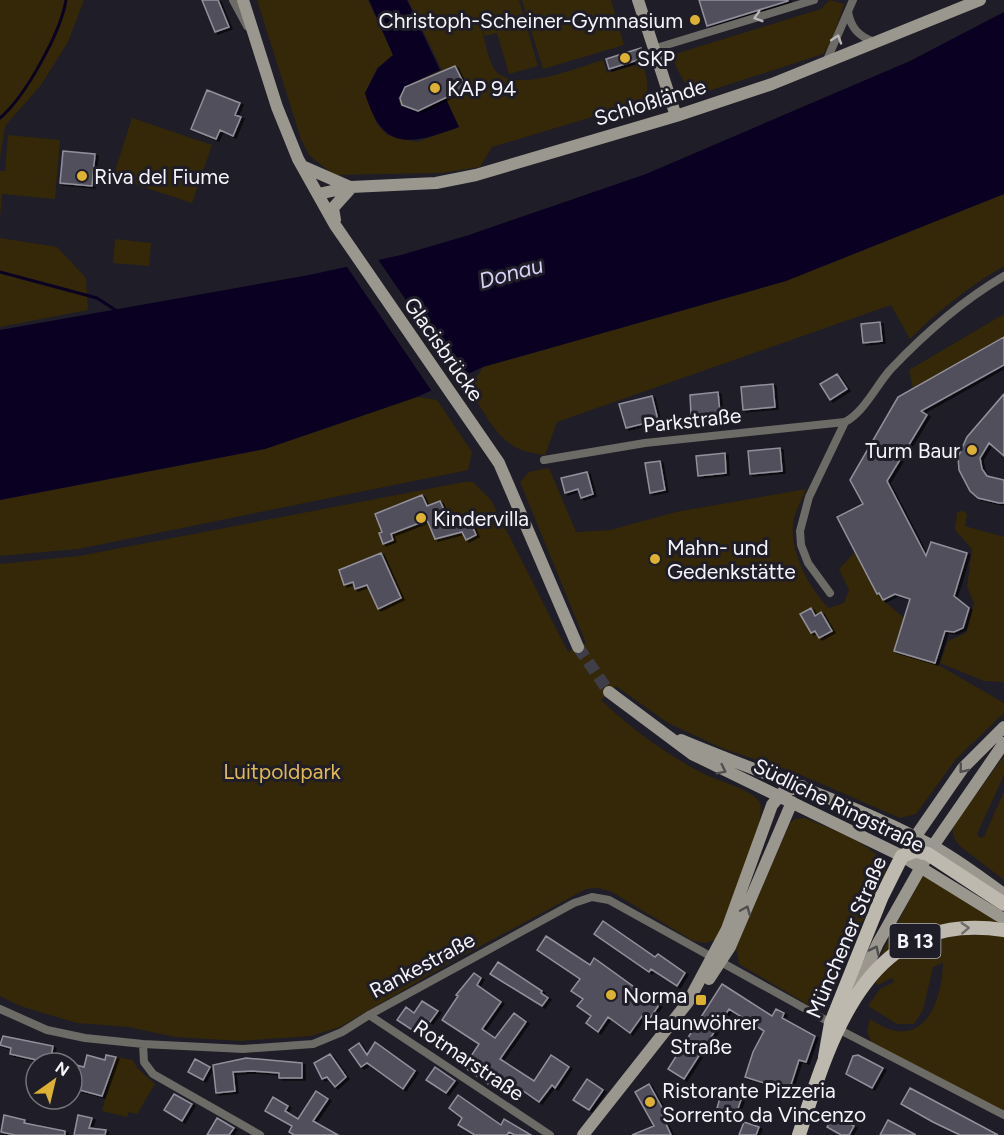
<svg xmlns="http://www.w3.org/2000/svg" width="1004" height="1135" font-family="Figtree,sans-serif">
  <defs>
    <filter id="shadow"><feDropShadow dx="3" dy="2" stdDeviation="0" flood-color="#0009"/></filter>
  </defs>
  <rect width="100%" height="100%" fill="#1f1d27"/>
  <path fill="#342808" d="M0 0H84L68 42 41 85 5 126 0 158Z
    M257 0H368L393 55 377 68 365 93 377 124 387 135 417 142 459 127 446 99C432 105 410 121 399 102 398 83 427 77 442 70L408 0H519L538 66 509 74 497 33 485 36 481 26C485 39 487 56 493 67 509 97 578 67 603 60L607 73 643 63C646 77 653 95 639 103L492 147 480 167 441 173 334 175 309 155 301 139Z
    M522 0H611L624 45 543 69Z
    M830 0 844 4 831 43 823 54 699 94C683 84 678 73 672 55L821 9Z
    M132 118 212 145 192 203 113 177Z
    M8 135 60 140 55 199 2 194 0 218V171H5Z
    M1004 194V266C968 287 939 310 910 339L891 305 557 422 545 455C499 451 492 423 469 389L483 367 786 281Z
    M0 238 57 247 86 278 88 310 0 327Z
    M115 239 151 243 149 266 113 263Z
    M1004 314V337L913 389 909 370Z
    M417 397 437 400 472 452 468 470 78 549 0 556V500L265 449Z
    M549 468 576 532 610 530 676 512 806 489C802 500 794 513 793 524 790 552 810 590 829 608L844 603 849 590 839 569 855 552 877 594 879 593 883 600 904 618 894 651 935 663 1004 703V713L956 759 916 814 900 818 794 772 724 749 668 723 616 686 601 700C630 728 666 754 702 773 720 782 747 787 760 802 767 827 728 913 717 939L706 943 693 941 612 892 599 888 586 889 455 960 340 1027 311 1036 240 1041 175 1037 128 1027 77 1023 20 1006 0 996V564L79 556 464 482H473L491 500 568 652 586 643 520 482 529 472Z
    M963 511 967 514 965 526 1004 537V682L984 681 940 663 948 641 966 633 974 603 967 587 972 549 955 530 957 512Z
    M1004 756V775L977 834 980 838 984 837 1004 791V880L960 846C954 839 952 835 953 826Z
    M805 818C825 827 886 847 886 872L821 1009 817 1010 739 964 736 947 790 823 795 819Z
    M923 875 998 921 997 923 974 922 921 931 880 956Z
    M946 935H1004V1111L871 1042 867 1031 870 1019C877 1023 884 1028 891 1030 931 1040 942 992 943 963L933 967 923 1010 914 1024H897L868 1006 880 989 894 982 892 978 878 985 875 982C899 954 913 949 946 935Z
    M116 1057 133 1060 137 1068 155 1084 137 1114 129 1112 127 1117 102 1111Z"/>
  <path fill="#0a0022" d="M369 0H407L440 70 406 86 398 98 401 106 419 112 446 99 459 127C410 145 382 152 365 93L378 68 393 55Z
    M1004 12V194L786 281 483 367 417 397 265 449 0 500V330L309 275 401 255 469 235 646 174 910 61Z"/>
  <path fill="#1f1d27" d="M377 258 461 380 433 393 345 264Z"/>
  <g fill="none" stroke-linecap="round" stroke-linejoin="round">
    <path stroke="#0a0022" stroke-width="3" d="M0 118C25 97 61 32 66 0
      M0 272 97 298 117 311"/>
  </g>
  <path fill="#51505c" stroke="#92909d" stroke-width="1.5" filter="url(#shadow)" d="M202 0H218L229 27 215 32Z
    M699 0H788V1L707 26Z
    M641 48 644 58 609 69 606 59Z
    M455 66 466 88 418 111 402 105 400 98 405 87Z
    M207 90 240 103 235 115 241 117 233 136 220 130 216 139 191 129Z
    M63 151 95 154 92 186 60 183Z
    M880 322 882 341 863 343 861 324Z
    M1004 337V365L921 411 927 415 887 481 926 556 931 542 967 553 954 596 969 608 963 628 954 632 945 631 935 663 894 651 910 599 895 594 883 600 879 593 877 594 837 517 863 504 850 480 898 397Z
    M837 374 847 389 830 400 820 384Z
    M773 384 775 407 743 410 741 387Z
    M718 392 720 413 691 415 690 395Z
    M1004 394V456L989 443 980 458 982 469 987 476 1004 480V503H999L978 498 970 491 959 470 958 457 967 437Z
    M652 396 658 420 626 428 619 404Z
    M780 448 782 471 750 474 748 451Z
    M725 453 726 473 698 476 696 456Z
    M660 461 665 490 650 493 645 463Z
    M587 472 593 494 581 498 578 489 565 493 561 478Z
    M422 495 427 506 440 501 450 523 468 516 476 535 466 540 462 532 435 539 427 520 391 534 393 540 383 544 379 533 382 532 375 514Z
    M381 553 401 598 378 609 367 585 355 589 353 582 344 585 339 570Z
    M811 608 815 616 821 612 832 631 819 638 815 631 811 633 800 614Z
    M603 921 655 957 658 954 685 973 677 986 651 969 649 972 594 934Z
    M546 936 590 965 594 958 659 1005 648 1021 642 1016 630 1033 608 1017 598 1032 586 1023 591 1016 577 1006 583 999 571 991 580 979 537 950Z
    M498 962 542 991 541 993 548 998 542 1006 490 974Z
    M474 973 481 978 477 985 501 1002 482 1029 495 1038 514 1013 526 1022 500 1059 534 1081 551 1055 569 1067 555 1088 552 1085 539 1102 519 1088 513 1096 490 1081 488 1084 464 1067 479 1044 442 1020 458 996 456 995Z
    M722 984 772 1016 776 1009 784 1013 782 1018 815 1036 806 1062 799 1060 789 1091 745 1077 753 1052 764 1031 729 1009 684 1079 668 1069Z
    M422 1001 438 1011 430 1022 424 1018 414 1031 397 1020 406 1007 414 1013Z
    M3 1036 53 1046 50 1063 10 1054 11 1048 0 1045Z
    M375 1042 415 1071 403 1089 367 1063 361 1067 349 1050 359 1043 367 1055Z
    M330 1054 346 1077 335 1087 327 1077 322 1079 314 1063Z
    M87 1055 105 1060 106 1055 116 1057 102 1096 72 1088V1064L84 1067Z
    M858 1055 883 1068 872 1088 846 1074 853 1056Z
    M246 1058 302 1063V1078H279V1073L252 1071 233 1072 235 1091 216 1093 213 1065Z
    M195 1059 210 1067 203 1080 188 1072Z
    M435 1067 455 1081 446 1093 426 1080Z
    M587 1079 603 1090 589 1110 573 1100Z
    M649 1084 665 1113 662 1115 671 1135H632L654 1126 635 1092Z
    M714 1087 741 1100 736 1114 717 1108 720 1098 711 1095Z
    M910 1088 955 1112 998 1135H960L933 1122 901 1104Z
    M316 1091 328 1099 313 1121 338 1135H294L289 1132 292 1126 265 1111 273 1097 288 1106 285 1111 298 1119Z
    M174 1094 192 1104 182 1121 164 1110Z
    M458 1095 501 1125 504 1119 531 1135H515L509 1132 507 1135H475L458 1125 462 1118 449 1108Z
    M4 1115 25 1120 24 1123 65 1131V1135H15L1 1132Z
    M78 1115 92 1118 89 1128 106 1130 105 1135H74Z
    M834 1115 854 1126 849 1135H841L827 1127Z
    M217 1118 234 1128 229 1135H207Z
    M888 1120 916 1135H880Z
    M744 1122 759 1127 756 1135H739Z"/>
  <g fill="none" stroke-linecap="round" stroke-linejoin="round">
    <path stroke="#3f3d47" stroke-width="12" stroke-dasharray="12 6" stroke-linecap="butt" d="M578 647 609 692"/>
    <path stroke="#6d6b65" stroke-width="8" d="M233 0 247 26
      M848 12C851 28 859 37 875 42
      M653 49 814 0
      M826 62 853 0
      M544 460 645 443 845 422C864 412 876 386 890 370 925 333 960 302 1004 276
      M830 593 808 563 801 545 800 531 809 497 845 422
      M0 1009 47 1030 85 1038 143 1044 243 1049 313 1044 342 1032 369 1015 574 903 592 897 609 900 831 1023
      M369 1015 550 1135
      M838 1029 1004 1115
      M143 1044 144 1062 153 1074 260 1135"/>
    <path stroke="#9a978e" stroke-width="12" d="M243 0 277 107 298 159 335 225 499 463 578 647
      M638 0 676 116
      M302 166 350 187
      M318 194 351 187 436 183 476 175 676 116 772 84 980 0
      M335 220 333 208 351 188
      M609 692 692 754 902 856 1004 919
      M681 740C764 775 851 802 931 845 957 859 980 877 1004 894
      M911 843 963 768 1004 727
      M709 979 730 947 792 802
      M856 991 878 943 933 846 1004 743
      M583 1135 688 1002 727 929 772 805 783 792 802 786"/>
    <path stroke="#beb9ae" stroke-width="14" d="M825 1057 831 1023 882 896 902 856 915 851 928 854 1004 904
      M799 1135C832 1032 869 909 1004 930"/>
  </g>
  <defs><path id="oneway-chevron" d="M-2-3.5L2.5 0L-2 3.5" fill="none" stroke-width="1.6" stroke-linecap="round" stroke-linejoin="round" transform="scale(1.5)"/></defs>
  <g stroke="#b8b6b8">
    <use href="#oneway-chevron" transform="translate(758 17) rotate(163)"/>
    <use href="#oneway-chevron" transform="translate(837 39) rotate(-72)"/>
  </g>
  <g stroke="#504e50">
    <use href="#oneway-chevron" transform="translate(963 769) rotate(129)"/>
    <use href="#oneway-chevron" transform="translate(722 770) rotate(26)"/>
    <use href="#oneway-chevron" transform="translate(746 910) rotate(-67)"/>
    <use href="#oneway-chevron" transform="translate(875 950) rotate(-64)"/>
  </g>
  <use stroke="#6e6b6a" href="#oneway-chevron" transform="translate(965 928) rotate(-3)"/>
  <g fill="#ddb133" stroke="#1f1d27" stroke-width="2">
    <circle cx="695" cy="20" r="6"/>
    <circle cx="625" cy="58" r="6"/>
    <circle cx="435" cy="88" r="6"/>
    <circle cx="82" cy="176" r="6"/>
    <circle cx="972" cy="450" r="6"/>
    <circle cx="421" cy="518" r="6"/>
    <circle cx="655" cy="559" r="6"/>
    <circle cx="611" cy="995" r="6"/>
    <rect x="695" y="994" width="12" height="12" rx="3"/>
    <circle cx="650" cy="1102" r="6"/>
  </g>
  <g text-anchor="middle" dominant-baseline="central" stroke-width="6" stroke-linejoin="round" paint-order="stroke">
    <rect fill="#1f1d27" stroke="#b5b4bb" stroke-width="1.5" x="889.5" y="924" width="51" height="34" rx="4.5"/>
    <g font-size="20" font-weight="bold" fill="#f5f4fb">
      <text x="915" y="941">B 13</text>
    </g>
    <g font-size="21" fill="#f5f4fb" stroke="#1f1d27" text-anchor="start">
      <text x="683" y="20" text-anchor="end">Christoph-Scheiner-Gymnasium</text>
      <text x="637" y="58">SKP</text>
      <text x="447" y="88">KAP 94</text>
      <text x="94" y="176">Riva del Fiume</text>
      <text x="960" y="450" text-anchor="end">Turm Baur</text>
      <text x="433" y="518">Kindervilla</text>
      <text x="667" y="547">Mahn- und<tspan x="667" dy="24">Gedenkstätte</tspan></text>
      <text x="623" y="995">Norma</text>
      <text x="701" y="1022" text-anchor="middle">Haunwöhrer<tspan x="701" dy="24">Straße</tspan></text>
      <text x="662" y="1090">Ristorante Pizzeria<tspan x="662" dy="24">Sorrento da Vincenzo</tspan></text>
    </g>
    <g font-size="21" fill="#f5f4fb" stroke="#1f1d27">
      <text transform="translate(650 102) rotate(-17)">Schloßlände</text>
      <text transform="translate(444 349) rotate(55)">Glacisbrücke</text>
      <text transform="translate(692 420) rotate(-6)">Parkstraße</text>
      <text transform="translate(839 805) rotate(26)">Südliche Ringstraße</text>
      <text transform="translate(846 937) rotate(-67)">Münchener Straße</text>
      <text transform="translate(422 965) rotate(-28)">Rankestraße</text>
      <text transform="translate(469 1060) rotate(34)">Rotmarstraße</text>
    </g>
    <g font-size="21" fill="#e1b952" stroke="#1f1d27">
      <text x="282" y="771">Luitpoldpark</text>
    </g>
    <g font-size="22" font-style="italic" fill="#d6d1f6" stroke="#1f1d27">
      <text transform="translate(511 273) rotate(-15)">Donau</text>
    </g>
  </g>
  <g transform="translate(54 1081) rotate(34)"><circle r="28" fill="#1f1d27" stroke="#75737c" stroke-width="1.5"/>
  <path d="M0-4.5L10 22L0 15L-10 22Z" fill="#ddb133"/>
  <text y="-9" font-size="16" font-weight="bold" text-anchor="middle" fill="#f5f4fb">N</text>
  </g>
</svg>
